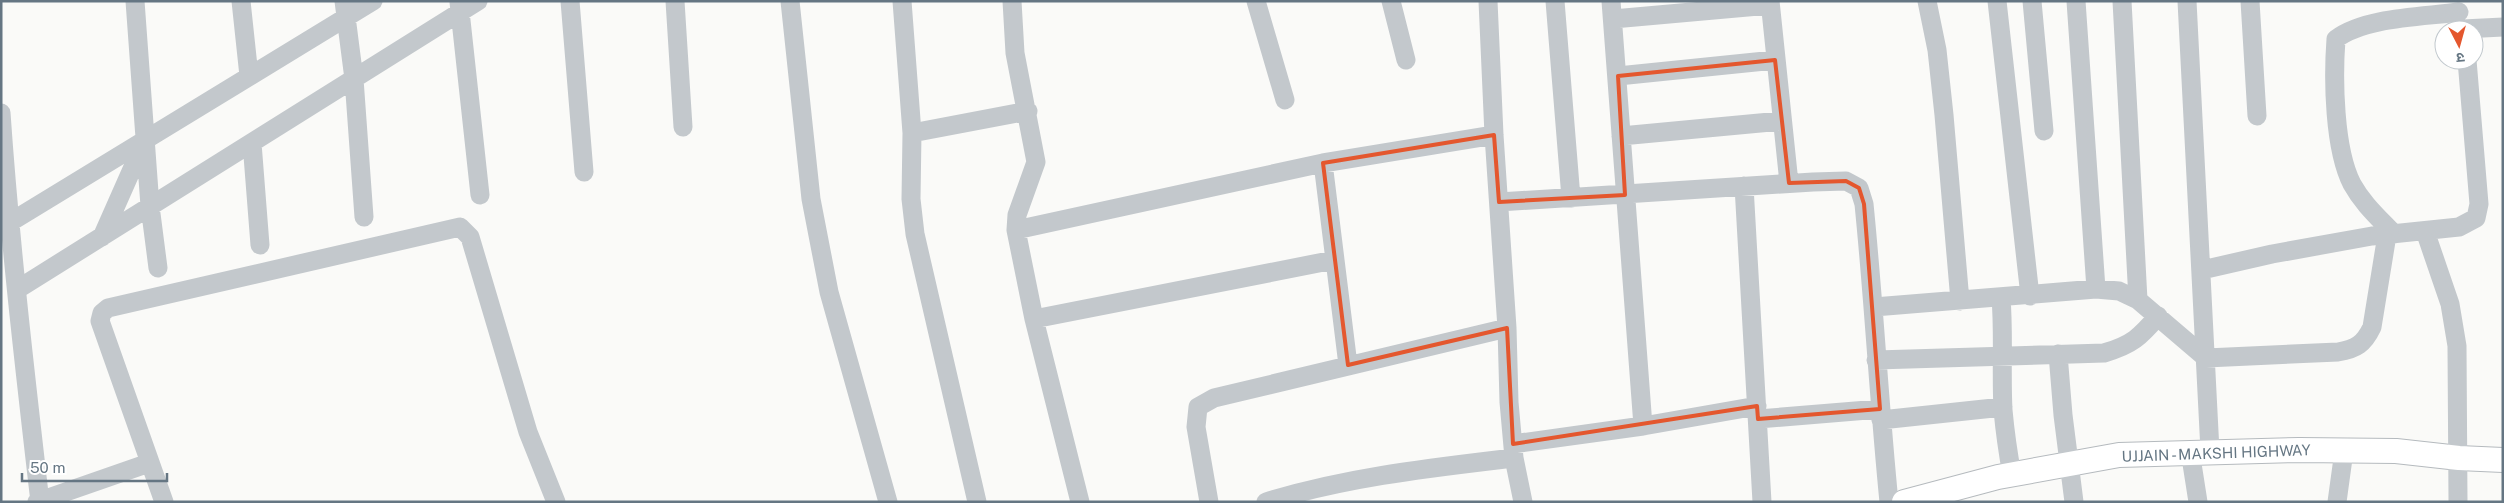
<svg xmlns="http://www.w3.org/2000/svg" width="2504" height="503" font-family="'Public Sans','Noto Sans Devanagari',sans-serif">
  <rect width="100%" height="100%" fill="#fafaf8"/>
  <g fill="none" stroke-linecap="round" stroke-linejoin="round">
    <defs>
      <path id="major" d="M1904 502 1998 477 2119 455 2299 450 2396 451 2459 458 2503 460"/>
    </defs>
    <use href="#major" stroke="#b5babe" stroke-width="26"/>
    <path stroke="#c3c8cc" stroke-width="19" d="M135 1 150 206 158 268
      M241 1 249 76
      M344 1 354 79 364 217
      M570 1 584 172
      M675 1 683 127
      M790 1 811 199 829 292 888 502
      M902 1 912 133 911 199 915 234 977 502
      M1012 1 1015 53 1036 162 1017 215 1016 230 1034 319 1080 502
      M1256 1 1285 100
      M1391 1 1406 60
      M1488 1 1494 135 1507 328 1509 402 1514 458 1523 502
      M1555 1 1571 198
      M1611 1 1643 426
      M1770 1 1789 183
      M1927 1 1937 50 1944 115 1960 301
      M1997 1 2030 296
      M2032 1 2044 131
      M2076 1 2096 289
      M2122 1 2138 300
      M2187 1 2210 451
      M2250 1 2257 116
      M459 2 480 195
      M1613 19 1770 5
      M2463 29 2503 27
      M1618 76 1775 60
      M1 113C10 243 25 372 40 502
      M912 133 1028 111
      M1621 136 1781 121
      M252 143 260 245
      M1323 163 1348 365
      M1744 186 1762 502
      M1499 202 1813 182 1846 181 1859 188 1864 204C1874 303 1879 402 1889 502
      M9 223 373 1
      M1016 230 1323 163 1494 135
      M2425 231 2450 304 2457 346 2458 502
      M2394 234C2379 218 2363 204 2352 184 2334 149 2333 79 2336 39 2365 17 2423 17 2459 12
      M102 237 144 142
      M2202 270 2272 254 2372 236 2459 227 2476 218 2479 204 2467 60
      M18 289 478 1
      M2001 298C2004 335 2001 372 2003 410 2005 432 2008 453 2012 475
      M1874 307 2096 289 2119 291 2138 300 2206 358 2338 352C2356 349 2364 344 2372 327L2387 235
      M1034 319 1334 260
      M2058 354 2063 415 2074 502
      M1876 360 2104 353C2132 345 2140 337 2158 316
      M1758 419 1880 409
      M1881 420 2003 407
      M1513 444 1643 426 1757 406
      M2190 451 2198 502
      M37 502 149 463
      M164 502 100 321 102 313 108 308 460 227 470 237 528 432 556 502
      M1209 502 1196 427 1198 407 1214 398 1507 328
      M1266 502C1347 477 1430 468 1514 458
      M2337 502 2344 451"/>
    <use href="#major" stroke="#fff" stroke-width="24"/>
  </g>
  <path fill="none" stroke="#e4572e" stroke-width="4" stroke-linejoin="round" d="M1775 60 1789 183 1846 181 1859 188 1864 204 1880 409 1758 419 1757 406 1513 444 1507 328 1348 365 1323 163 1494 135 1499 202 1625 195 1618 76Z"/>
  <g text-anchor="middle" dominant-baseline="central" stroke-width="5" stroke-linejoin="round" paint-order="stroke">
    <g font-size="15" fill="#657683" stroke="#fff">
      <text transform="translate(2216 453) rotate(-2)">UJJAIN - MAKSHI HIGHWAY</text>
    </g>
  </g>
  <rect width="2504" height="503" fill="none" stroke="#657683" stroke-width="5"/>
  <g transform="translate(2459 45) rotate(174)"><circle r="24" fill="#ffffff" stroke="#c1c8cd"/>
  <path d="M0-4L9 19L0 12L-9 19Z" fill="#e4572e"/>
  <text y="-8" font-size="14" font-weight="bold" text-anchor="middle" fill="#657683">उ</text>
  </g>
  <path d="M22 473v8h145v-8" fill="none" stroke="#657683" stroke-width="2.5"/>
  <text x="30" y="473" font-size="15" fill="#657683" stroke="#ffffff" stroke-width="4" paint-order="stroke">50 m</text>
</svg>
